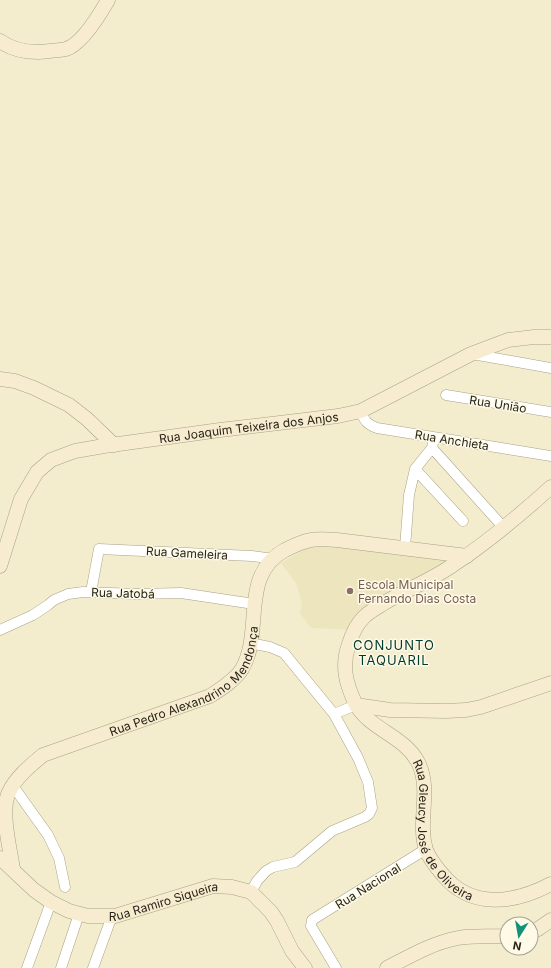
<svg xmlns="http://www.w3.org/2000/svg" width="551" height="968" font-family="Inter,sans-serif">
  <rect width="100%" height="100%" fill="#f3edce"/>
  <path fill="#ede5be" d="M332 546 454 556 353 630 311 628 300 613 302 603 296 583 281 563 306 548Z"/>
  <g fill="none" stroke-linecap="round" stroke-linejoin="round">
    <defs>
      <path id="street" d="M472 354 551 368
        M446 395 551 412
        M361 411C364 421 368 425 377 428L551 456
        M432 448 504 528
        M415 469 463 521
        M405 548 409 495 415 469 432 448 434 438
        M91 592 99 549 252 556 274 559
        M0 630 33 615 48 605 54 600 68 594 83 592 137 594 181 593 254 604
        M250 643 270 647 284 653 334 714 358 758 368 782 372 808 369 814 365 817 332 831 295 862 273 867 266 871 257 881 251 892
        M334 714 356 705
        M13 786 48 835 59 858 65 887
        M27 968 51 902
        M61 968 79 914
        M93 968 112 916
        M336 968 311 926 312 920 426 849"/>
      <g id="secondary">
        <path d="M0 41C11 49 25 52 38 52 47 51 57 51 66 49 82 44 100 14 108 0"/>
        <path d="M0 379 15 381 34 388 69 405 87 419 114 445"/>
        <path d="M551 487C520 515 488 542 453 565 430 581 405 590 381 605 375 609 369 612 364 617 357 624 352 634 349 644 341 666 346 684 356 705L390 710 446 711 466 710 481 707 551 683"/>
        <path id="s1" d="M0 566 21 499 37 472 51 460 75 451 104 446 220 430 338 416 361 411 471 354 508 340 534 337H551"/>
        <path id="s2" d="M356 705C371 730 404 736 418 762 432 790 417 821 426 850 430 859 436 867 443 875 472 910 515 903 551 884"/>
        <path id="s3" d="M0 858 34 890 51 902 69 911 88 916H115L213 886 232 887 251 892 271 912 277 921 292 951 305 968"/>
        <path id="s4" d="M13 869C10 848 0 811 9 792 16 777 31 765 43 755L210 696C221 689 235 680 242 669 264 631 239 575 285 550 307 539 313 538 337 540L467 556"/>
        <path d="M531 932 538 929 551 920"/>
        <path d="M387 968C410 956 432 943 458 938 474 935 491 937 507 936"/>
      </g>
    </defs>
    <use href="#street" stroke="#a8a285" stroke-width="11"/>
    <use href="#secondary" stroke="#a8a285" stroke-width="15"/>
    <use href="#street" stroke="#fff" stroke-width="10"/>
    <use href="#secondary" stroke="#f7eccf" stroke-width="14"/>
  </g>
  <circle fill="#8d6e63" stroke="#fefae7" stroke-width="1.5" cx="350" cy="591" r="4"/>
  <g text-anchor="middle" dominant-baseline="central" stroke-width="3" stroke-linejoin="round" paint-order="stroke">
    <g font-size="12" fill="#272419" stroke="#fefae7">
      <text transform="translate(498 404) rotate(9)">Rua União</text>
      <text stroke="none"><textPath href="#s1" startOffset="321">Rua Joaquim Teixeira dos Anjos</textPath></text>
      <text transform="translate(452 440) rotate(9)">Rua Anchieta</text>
      <text transform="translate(187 553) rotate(3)">Rua Gameleira</text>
      <text transform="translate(123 593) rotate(2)">Rua Jatobá</text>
      <text stroke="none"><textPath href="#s4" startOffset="296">Rua Pedro Alexandrino Mendonça</textPath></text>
      <text stroke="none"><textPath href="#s2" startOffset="162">Rua Gleucy José de Oliveira</textPath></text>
      <text transform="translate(368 886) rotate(-32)">Rua Nacional</text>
      <text stroke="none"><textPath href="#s3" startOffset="185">Rua Ramiro Siqueira</textPath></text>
    </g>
    <g font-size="12" fill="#785e54" stroke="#fefae7" text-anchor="start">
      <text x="358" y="584">Escola Municipal<tspan x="358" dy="14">Fernando Dias Costa</tspan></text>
    </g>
    <g font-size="13" letter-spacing="1" fill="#003a2e" stroke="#fefae7">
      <text x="394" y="645">CONJUNTO<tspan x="394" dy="15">TAQUARIL</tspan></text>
    </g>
  </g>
  <g transform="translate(519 936) rotate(191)"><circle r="19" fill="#fefae7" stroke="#a8a495"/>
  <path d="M0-3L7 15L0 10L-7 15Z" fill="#149279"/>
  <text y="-6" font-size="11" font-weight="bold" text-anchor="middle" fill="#272419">N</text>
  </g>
</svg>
